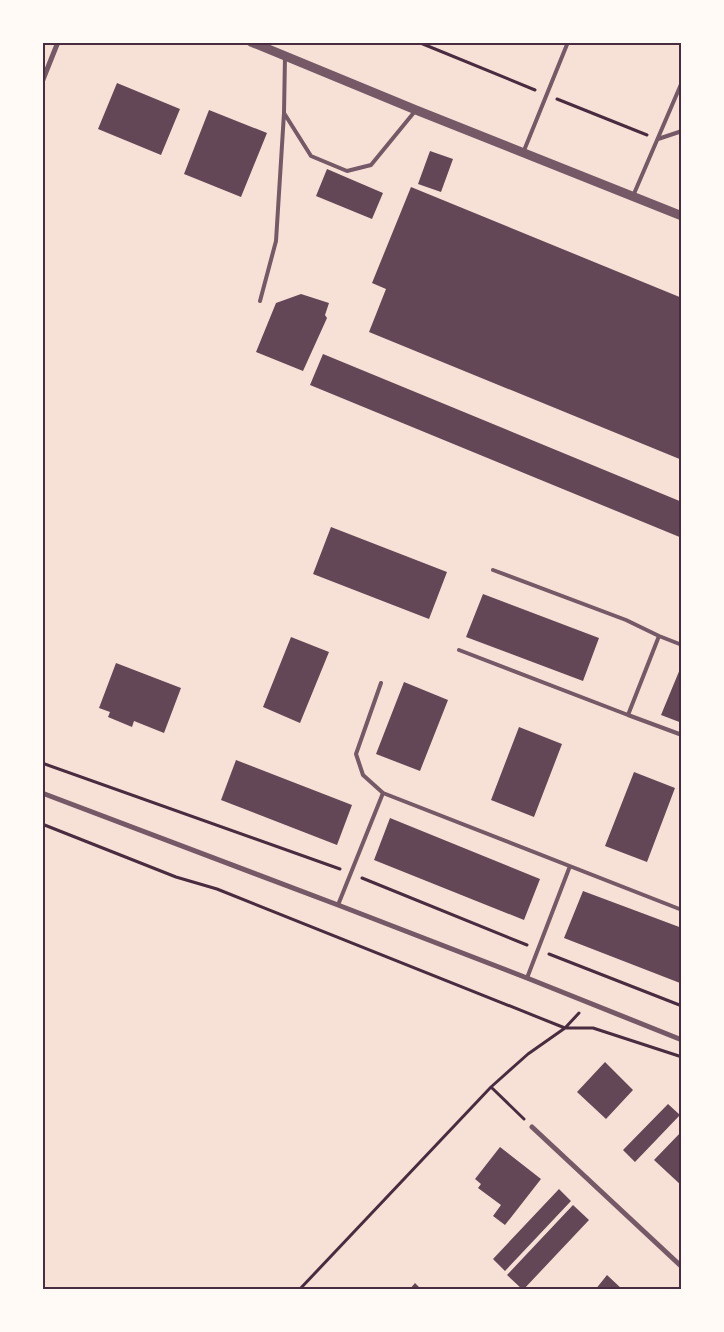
<svg xmlns="http://www.w3.org/2000/svg" width="724" height="1332" font-family="Rubik,sans-serif">
  <rect width="100%" height="100%" fill="#f7e1d7"/>
  <path fill="#644757" d="M117 83 180 109 161 155 98 129Z
    M209 110 267 133 241 197 184 174Z
    M430 151 453 159 441 192 418 184Z
    M327 169 383 193 372 219 316 196Z
    M411 187 682 298V460L369 332 386 289 372 283Z
    M301 294 329 303 325 315 327 318 303 371 256 352 276 303Z
    M323 354 682 502V538L310 385Z
    M331 527 447 572 429 619 313 574Z
    M483 594 599 638 583 681 466 637Z
    M291 637 329 652 300 723 263 707Z
    M116 663 181 688 164 733 134 721 132 727 108 717 110 712 99 708Z
    M680 669 682 670V723L661 715Z
    M404 682 448 700 420 771 376 754Z
    M519 727 562 744 534 817 491 800Z
    M236 760 352 805 337 845 221 800Z
    M634 772 675 788 647 862 605 846Z
    M390 818 540 879 524 920 374 860Z
    M583 891 682 928V979L680 983 564 938Z
    M605 1062 633 1090 606 1119 577 1092Z
    M668 1104 680 1115 635 1162 623 1150Z
    M682 1131V1186L654 1160Z
    M500 1147 541 1179 505 1225 493 1216 501 1205 478 1188 481 1184 475 1179Z
    M559 1189 571 1201 505 1271 493 1259Z
    M573 1205 589 1220 523 1290 507 1275Z
    M607 1275 623 1290H595Z
    M415 1283 422 1290H409Z"/>
  <g fill="none" stroke-linecap="round" stroke-linejoin="round">
    <path stroke="#4a2c40" stroke-width="3" d="M418 42 535 90
      M557 99 647 135
      M42 763 340 869
      M42 824 176 877 217 889 565 1028H593L682 1057
      M362 878 527 945
      M549 954 682 1006
      M491 1087 524 1119
      M299 1290 491 1087 528 1054 565 1028 579 1013"/>
    <path stroke="#755966" stroke-width="4" d="M285 56 284 113 311 156 347 171 371 165 416 110
      M658 139 682 131
      M523 153 568 42
      M633 196 682 82
      M260 301 276 241 284 113
      M493 570 626 620 659 636 682 645
      M659 636 628 715 682 735
      M459 650 628 715
      M381 683 356 754 363 775 383 793
      M338 905 383 793 682 910
      M527 978 570 866"/>
    <path stroke="#755966" stroke-width="5" d="M42 82 58 42
      M42 793 338 905 527 978 682 1040
      M532 1127 682 1267"/>
    <path stroke="#755966" stroke-width="9" d="M251 42 416 110 682 216"/>
  </g>
  <rect width="724" height="1332" fill="none" stroke="#fffaf5" stroke-width="88"/>
  <rect x="44" y="44" width="636" height="1244" fill="none" stroke="#4a2c40" stroke-width="2"/>
</svg>
